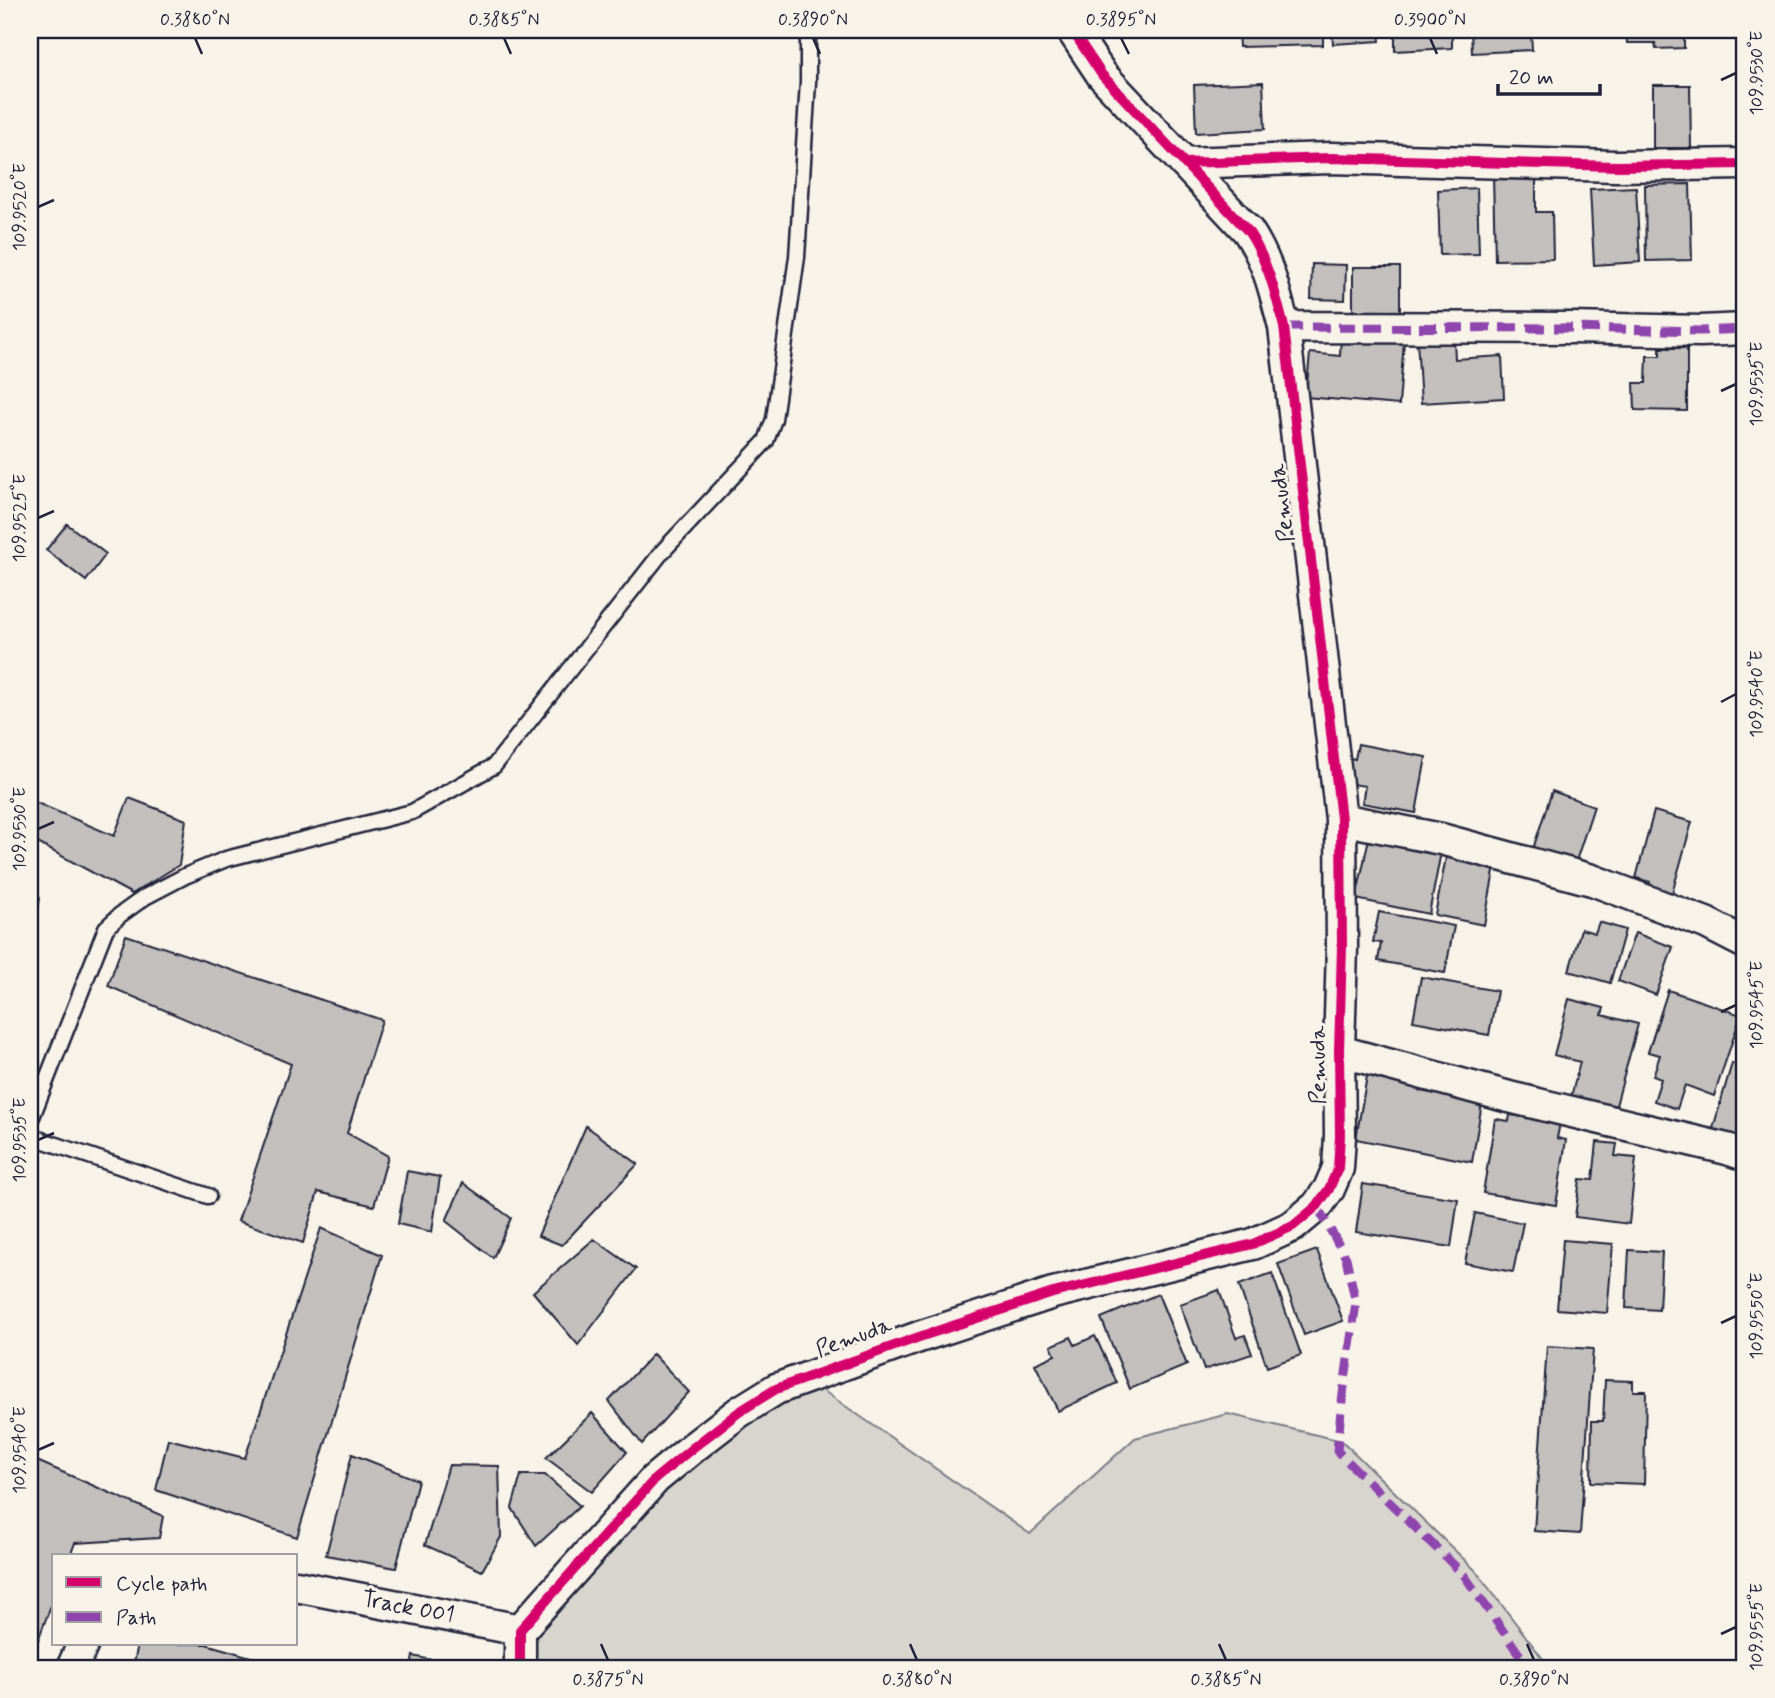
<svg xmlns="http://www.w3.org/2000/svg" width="1775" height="1698" font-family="Mynerve,sans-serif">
  <rect width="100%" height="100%" fill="#f7f3e8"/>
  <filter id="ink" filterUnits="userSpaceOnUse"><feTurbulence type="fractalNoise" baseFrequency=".0143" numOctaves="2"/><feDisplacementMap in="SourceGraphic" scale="14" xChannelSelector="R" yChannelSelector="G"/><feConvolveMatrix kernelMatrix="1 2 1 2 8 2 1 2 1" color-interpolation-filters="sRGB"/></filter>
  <g filter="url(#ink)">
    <path fill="#d8d5cf" stroke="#7d7c85" stroke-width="2" d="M815 1385 1030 1534 1135 1438 1228 1414 1342 1441 1475 1570 1550 1668H528V1630L678 1467Z"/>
    <path fill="#c2bfbd" stroke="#22223b" stroke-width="2" d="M1238 30H1323V45L1239 47Z
      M1332 30H1379L1380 41 1333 44Z
      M1395 30H1452V48L1395 51Z
      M1471 30H1531L1532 50 1472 53Z
      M1626 30H1684V48L1656 49 1655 43H1627Z
      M1263 82 1265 129 1196 133 1194 85Z
      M1653 85H1690L1691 148H1653Z
      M1493 175H1536V212H1552L1553 259 1495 260Z
      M1690 184 1692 260 1646 261 1645 185Z
      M1636 187 1640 262 1594 265 1590 189Z
      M1477 188 1479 254 1440 255 1438 190Z
      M1312 264 1346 265 1345 300 1311 299Z
      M1353 267H1400V312H1353Z
      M1341 335 1404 341 1399 405 1306 397 1310 353 1340 356Z
      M1454 338 1455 359 1502 356 1504 398 1421 403 1417 340Z
      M1660 348H1687V411L1635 410 1634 383H1646L1647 356H1660Z
      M67 524 106 554 86 581 46 550Z
      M1358 744 1426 757 1416 813 1362 803 1365 786 1341 782 1345 757 1355 759Z
      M1552 791 1594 806 1575 864 1533 849Z
      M129 798 186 820 179 865 132 894 30 839V800L114 836Z
      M1654 811 1692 822 1671 897 1648 890 1650 882 1636 878Z
      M1369 838 1441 852 1429 914 1356 899Z
      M1447 852 1496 861 1484 925 1435 915Z
      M30 891 40 898 30 954Z
      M1379 912 1454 926 1445 973 1378 961 1381 943 1373 942Z
      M1599 922 1625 930 1610 983 1569 971 1581 929 1595 933Z
      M1635 933 1673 947 1656 995 1618 981Z
      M126 935 382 1020 347 1133 388 1156 374 1206 318 1192 303 1243 238 1221 291 1064 108 986Z
      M1421 977 1497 991 1489 1035 1413 1021Z
      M1668 990 1741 1015 1714 1096 1685 1085 1677 1109 1654 1101 1661 1079 1653 1076 1660 1055 1648 1052Z
      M1569 999 1604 1008 1602 1015 1638 1024 1614 1113 1570 1101 1580 1062 1554 1055Z
      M1732 1063 1745 1067V1141L1712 1132Z
      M1368 1070 1422 1081 1420 1091 1482 1103 1472 1162 1356 1139Z
      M1510 1115 1560 1123 1557 1138 1566 1140 1556 1205 1483 1193 1495 1119 1509 1121Z
      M586 1126 638 1164 562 1245 538 1236Z
      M1597 1142 1617 1144 1615 1156 1636 1158 1629 1224 1575 1217 1580 1179 1593 1180Z
      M407 1171 440 1177 432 1232 398 1224Z
      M463 1183 511 1218 493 1258 446 1221Z
      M1363 1184 1458 1199 1451 1247 1356 1232Z
      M1475 1213 1523 1223 1513 1272 1465 1263Z
      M321 1228 382 1255 297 1537 156 1490 168 1439 245 1458Z
      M594 1239 636 1269 578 1345 533 1292Z
      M1563 1240 1613 1244 1607 1313 1557 1309Z
      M1317 1250 1343 1321 1304 1335 1278 1264Z
      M1629 1250 1662 1252 1659 1310 1626 1308Z
      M1272 1273 1301 1355 1267 1367 1239 1285Z
      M1219 1290 1236 1338 1245 1335 1252 1354 1204 1370 1180 1304Z
      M1158 1294 1187 1365 1130 1389 1101 1318Z
      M1095 1336 1117 1383 1058 1411 1035 1364 1055 1355 1051 1346 1071 1337 1075 1345Z
      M1547 1346 1593 1349 1580 1534 1534 1531Z
      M653 1354 689 1392 642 1444 609 1401Z
      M1605 1380 1633 1381V1391H1646L1644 1484 1591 1482 1592 1421H1603Z
      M592 1413 627 1452 592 1492 546 1458Z
      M352 1454 418 1480 396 1568 326 1555Z
      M30 1458 163 1516 159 1538 75 1543 70 1556H54V1597L30 1662Z
      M449 1465 499 1466 501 1537 482 1571 425 1545Z
      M521 1475H545L580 1506 536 1546 512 1508Z
      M138 1644H206L278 1665 277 1668H133Z
      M413 1656 468 1668H411Z"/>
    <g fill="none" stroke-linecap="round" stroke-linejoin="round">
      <defs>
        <path id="service" d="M30 1122 106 928 120 915 145 897 185 876 226 859 412 812 494 766 662 552 766 441 774 419 797 257 808 82V39
          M30 1136 208 1196"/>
        <path id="minor" d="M1184 163 1331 158 1616 166 1745 164
          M1284 327 1572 328 1701 331 1745 329
          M1341 819 1441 839 1592 880 1706 923 1745 943
          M1339 1051 1509 1097 1727 1149 1745 1155
          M296 1586 520 1630
          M72 1668 83 1644
          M520 1668V1630L655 1479 695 1446 739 1412 776 1389 919 1337 1053 1293 1253 1244 1293 1226 1317 1206 1329 1189 1338 1168 1340 1136 1339 1051 1342 947 1341 819 1284 327C1275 292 1268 261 1248 231L1102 75 1072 30"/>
      </defs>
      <use href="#service" stroke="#22223b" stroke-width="19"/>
      <use href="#minor" stroke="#22223b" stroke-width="35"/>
      <use href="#service" stroke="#f7f3e8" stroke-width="14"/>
      <use href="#minor" stroke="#f7f3e8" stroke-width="30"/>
      <path stroke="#8e44ad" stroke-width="9" stroke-dasharray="18 9" stroke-linecap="butt" d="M1284 327 1572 328 1701 331 1745 329
        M1317 1206 1346 1258 1356 1303 1342 1401 1337 1451 1464 1575 1519 1654 1536 1668"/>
      <defs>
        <path id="cycleway" d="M1184 163 1331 158 1616 166 1745 164
          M520 1668V1630L655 1479 695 1446 739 1412 776 1389 919 1337 1053 1293 1253 1244 1293 1226 1317 1206 1329 1189 1338 1168 1340 1136 1339 1051 1342 947 1341 819 1284 327C1275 292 1268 261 1248 231L1102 75 1072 30"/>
      </defs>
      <use href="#cycleway" stroke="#f7f3e8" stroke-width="15"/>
      <use href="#cycleway" stroke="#d6006c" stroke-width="10"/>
    </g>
  </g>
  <path fill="none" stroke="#22223b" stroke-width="2.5" d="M195 38 202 54M504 38 511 54M813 38 820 54M1121 38 1129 54M1430 38 1437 54M1721 80 1736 73M38 207 54 200M1721 391 1736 384M38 518 54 511M1721 702 1736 694M38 829 54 822M1721 1012 1736 1005M38 1140 54 1133M1721 1323 1736 1316M38 1450 54 1443M1721 1634 1736 1627M601 1644 608 1660M910 1644 917 1660M1219 1644 1226 1660M1527 1644 1534 1660"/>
  <g text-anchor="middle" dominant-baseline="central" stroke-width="6" stroke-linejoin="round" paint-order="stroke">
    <g font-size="23" fill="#22223b" stroke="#f7f3e8">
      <text transform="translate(1283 503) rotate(-97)">Pemuda</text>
      <text transform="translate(1319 1065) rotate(-90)">Pemuda</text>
      <text transform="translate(854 1338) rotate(-20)">Pemuda</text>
      <text transform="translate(408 1608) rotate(11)">Track 001</text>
    </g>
  </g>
  <rect width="1775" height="1698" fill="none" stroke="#f7f3e8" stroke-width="77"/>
  <rect x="52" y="1554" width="245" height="91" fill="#f7f3e8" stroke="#a29fa3" stroke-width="2"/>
  <rect x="66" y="1577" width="35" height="10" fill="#d6006c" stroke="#a29fa3" stroke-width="2"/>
  <text x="116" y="1590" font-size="21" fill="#22223b">Cycle path</text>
  <rect x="66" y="1612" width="35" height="10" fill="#8e44ad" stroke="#a29fa3" stroke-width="2"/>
  <text x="116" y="1624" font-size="21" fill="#22223b">Path</text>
  <path d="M1498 84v10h102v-10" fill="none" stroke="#22223b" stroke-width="3.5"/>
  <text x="1509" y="84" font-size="21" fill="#22223b" stroke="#f7f3e8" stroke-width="5" paint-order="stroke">20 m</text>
  <rect x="38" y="38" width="1698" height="1622" fill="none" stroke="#22223b" stroke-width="2.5"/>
  <g font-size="18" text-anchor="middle" fill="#22223b">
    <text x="195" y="25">0.3880°N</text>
    <text x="504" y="25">0.3885°N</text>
    <text x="813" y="25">0.3890°N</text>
    <text x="1121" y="25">0.3895°N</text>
    <text x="1430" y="25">0.3900°N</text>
    <text transform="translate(1756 73) rotate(-90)" y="6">109.9530°E</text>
    <text transform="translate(19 207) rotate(-90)" y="6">109.9520°E</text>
    <text transform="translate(1756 384) rotate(-90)" y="6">109.9535°E</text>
    <text transform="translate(19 518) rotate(-90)" y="6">109.9525°E</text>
    <text transform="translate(1756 694) rotate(-90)" y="6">109.9540°E</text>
    <text transform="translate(19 829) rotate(-90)" y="6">109.9530°E</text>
    <text transform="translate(1756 1005) rotate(-90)" y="6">109.9545°E</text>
    <text transform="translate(19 1140) rotate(-90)" y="6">109.9535°E</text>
    <text transform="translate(1756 1316) rotate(-90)" y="6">109.9550°E</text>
    <text transform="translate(19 1450) rotate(-90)" y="6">109.9540°E</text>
    <text transform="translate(1756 1627) rotate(-90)" y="6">109.9555°E</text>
    <text x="608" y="1685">0.3875°N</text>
    <text x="917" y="1685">0.3880°N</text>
    <text x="1226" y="1685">0.3885°N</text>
    <text x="1534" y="1685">0.3890°N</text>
  </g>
</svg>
